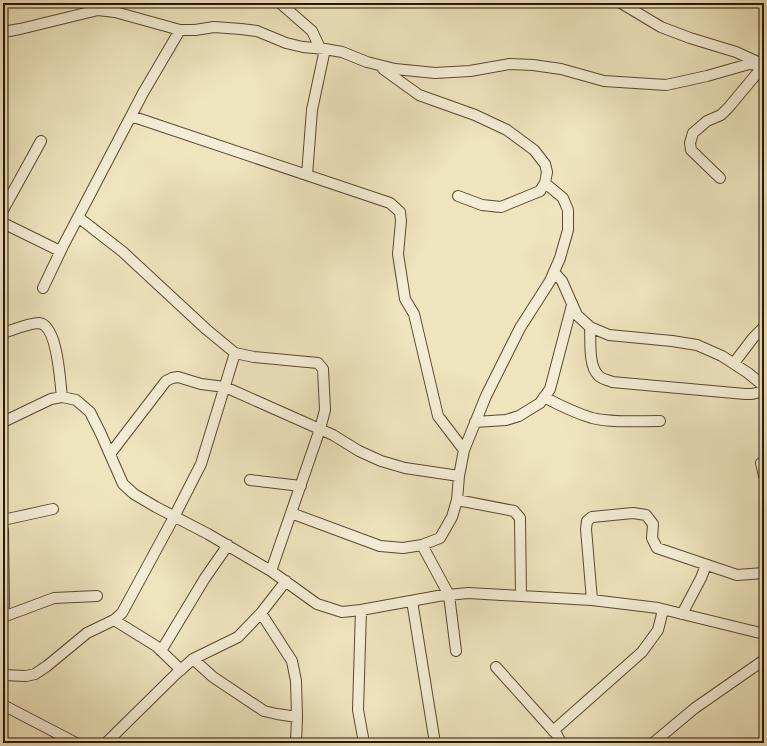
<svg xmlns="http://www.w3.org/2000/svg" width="767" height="746" font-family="Cardo,serif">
  <rect width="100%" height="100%" fill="#eee4be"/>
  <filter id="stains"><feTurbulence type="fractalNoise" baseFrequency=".005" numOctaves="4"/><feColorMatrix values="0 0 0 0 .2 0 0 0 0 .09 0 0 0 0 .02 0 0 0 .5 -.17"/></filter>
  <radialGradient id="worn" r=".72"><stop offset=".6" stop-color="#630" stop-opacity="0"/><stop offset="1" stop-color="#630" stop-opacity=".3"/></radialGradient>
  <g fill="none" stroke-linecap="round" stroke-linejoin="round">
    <defs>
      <path id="minor" d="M280 3 312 31 320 48
        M621 3 661 27 690 38 736 52 760 63
        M3 32 20 29 98 10 115 12 180 30H195L214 27 241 29 257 31 286 43 303 47 325 49 342 52 367 62 395 69 435 73 470 71 510 64 533 65 561 69 604 81 666 85 707 76 749 64 764 65
        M383 69 419 95 475 115 507 130 534 150 545 164 547 172 545 183 540 191 501 207 482 205 458 196
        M131 116 390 203 400 212 401 221 398 254 405 299 414 314 438 416 464 450
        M307 175 312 110 325 49
        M720 178 691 150 690 143 693 133 707 121 721 115 729 107 764 65
        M3 210 41 141
        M78 217 123 252 206 329 235 353 254 357 318 363 323 369 325 410 320 429 271 571
        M3 223 60 251
        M554 272 562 281 577 315 590 327 609 335 672 341 697 345 722 356 748 373 764 386
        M43 288 63 246 143 93 180 30
        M590 327C591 340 588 365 598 375 601 379 608 380 612 382L745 394H752L764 391
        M3 333C12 330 30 323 39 323 58 325 60 382 62 397
        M734 363 753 338 764 327
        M544 397C559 405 575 413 592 418 614 423 637 421 660 421
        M3 422 51 399 62 397 76 400 90 412 101 434 123 484 134 494 156 507 208 534 271 571 317 604 342 612 361 610 438 596 468 593 521 596 592 600 658 608 764 634
        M475 422 506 420 519 416 540 403 550 389 572 305
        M110 454 166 381 172 378 178 377 201 384 225 387 333 435 359 451 381 461 405 468 459 476
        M761 463 764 476
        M250 480 301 486
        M457 500 514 511 520 518 521 596
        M291 513 380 546 403 548 422 545 440 538 452 517 457 500 459 476 464 450 486 396 520 328 550 281 560 258 568 230V210L563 198 545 183
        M3 520 53 509
        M3 530 4 605 3 613
        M422 545 449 595 456 651
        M592 600 586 529 587 521 592 517 633 513 646 515 653 524 652 538 657 548 737 575 764 573
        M412 601 435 743
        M361 610 358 710 364 743
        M261 613 292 661 296 681 297 717 296 743
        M682 614 701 578 706 565
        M3 617 54 598 97 596
        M114 620 156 646 181 670
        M161 651 205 578 228 545
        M193 659 213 677 264 711 277 714 297 717
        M496 667 557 735 561 743
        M3 675 26 676 35 674 47 666 87 633 114 620 122 613 174 517 201 464 235 353
        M3 705 76 743
        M553 731 642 652 658 630 663 610
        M107 743 108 741 176 674 193 659 238 637 261 613 286 581
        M653 743 695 708 764 660"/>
    </defs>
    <use href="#minor" stroke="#5a4830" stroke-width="12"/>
    <use href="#minor" stroke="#f4edd5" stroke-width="10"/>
  </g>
  <rect width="767" height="746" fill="none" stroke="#eee4be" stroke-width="16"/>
  <rect x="4" y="4" width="759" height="738" fill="none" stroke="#291400" stroke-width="2"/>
  <rect x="8" y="8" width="751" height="730" fill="none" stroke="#291400"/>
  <rect width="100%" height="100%" filter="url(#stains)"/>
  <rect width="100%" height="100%" fill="url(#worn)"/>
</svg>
